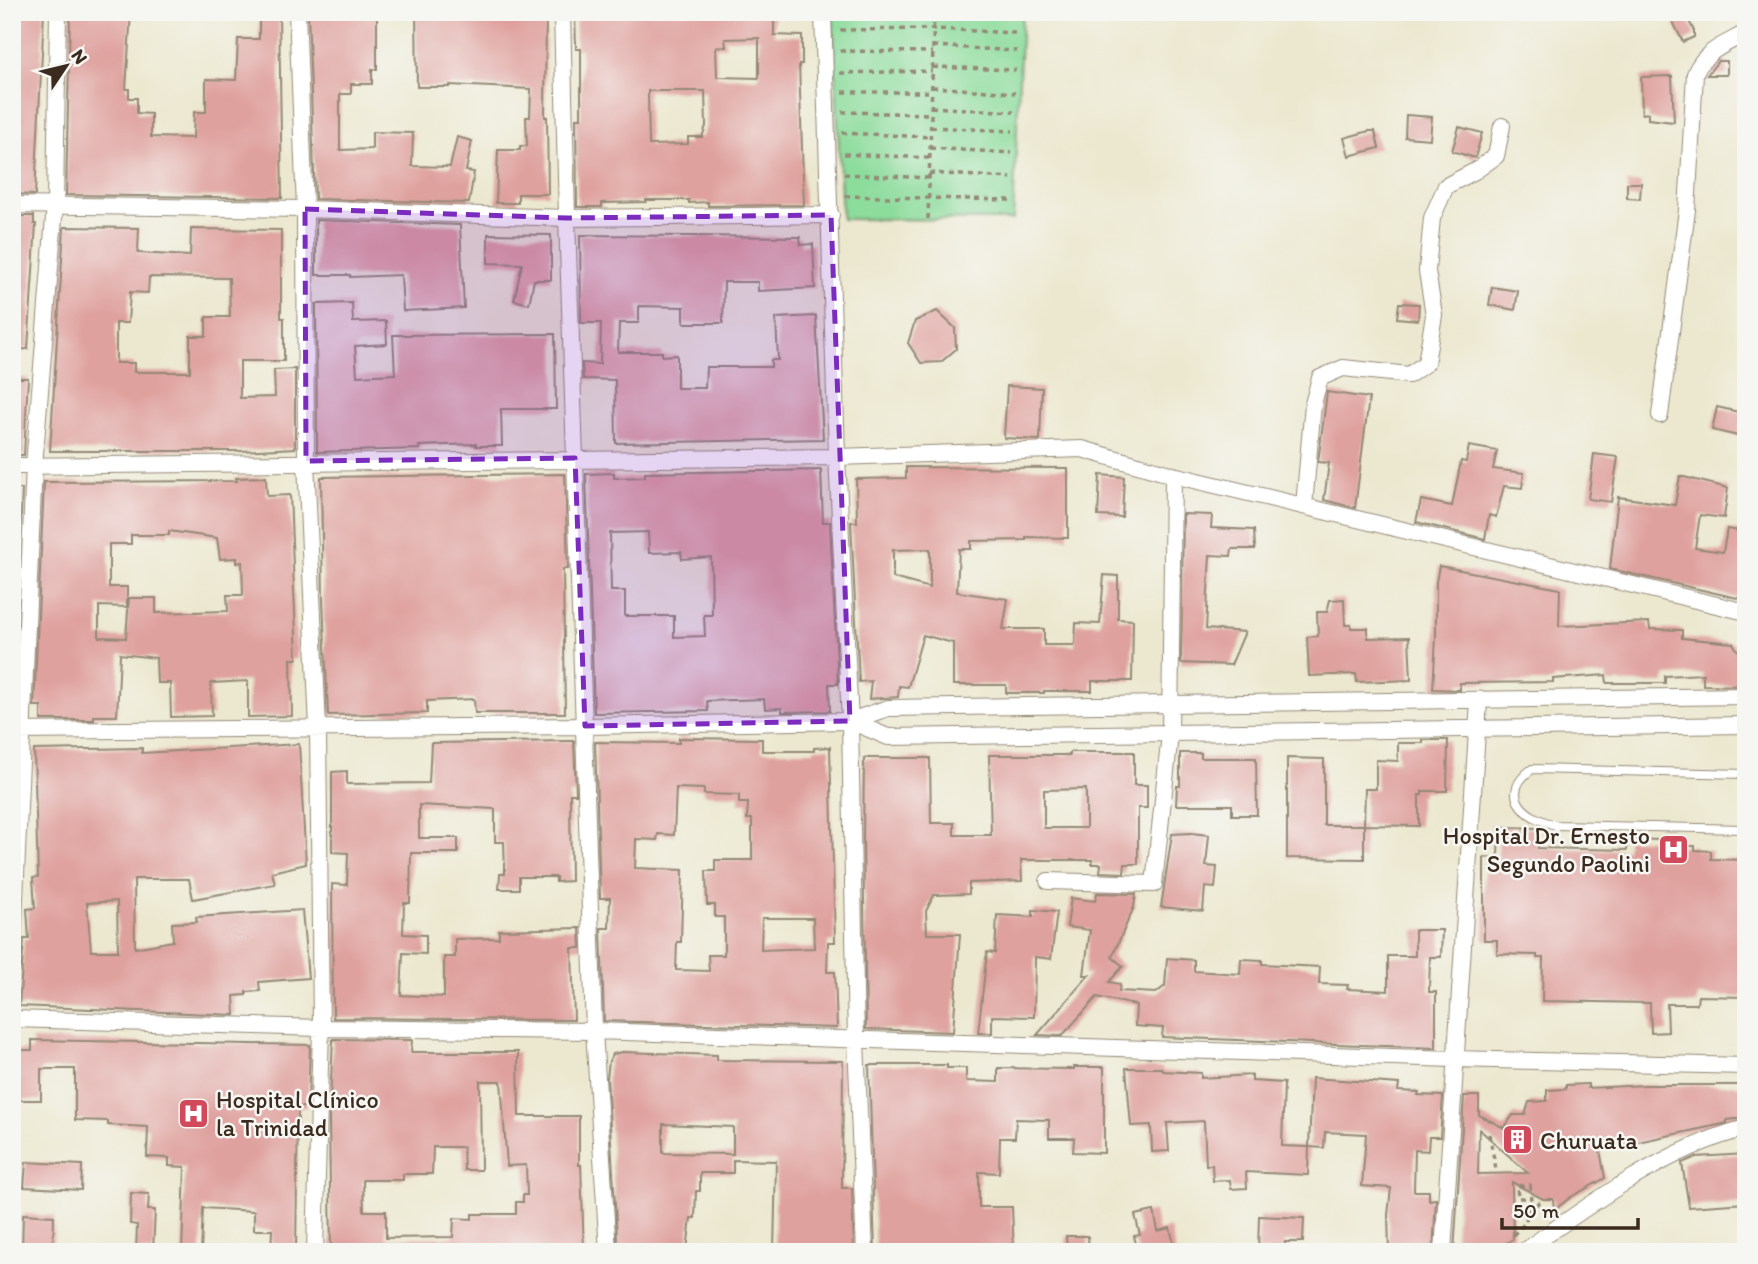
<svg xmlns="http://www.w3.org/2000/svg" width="1758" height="1264" font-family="Itim,sans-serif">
  <rect width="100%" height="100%" fill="#f6f6f2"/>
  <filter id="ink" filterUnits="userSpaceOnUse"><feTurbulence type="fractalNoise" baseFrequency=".0143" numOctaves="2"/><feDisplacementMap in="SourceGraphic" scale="14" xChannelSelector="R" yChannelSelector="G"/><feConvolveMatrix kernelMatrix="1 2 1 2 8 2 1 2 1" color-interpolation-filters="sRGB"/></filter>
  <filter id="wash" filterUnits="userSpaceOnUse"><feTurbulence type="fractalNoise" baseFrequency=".00686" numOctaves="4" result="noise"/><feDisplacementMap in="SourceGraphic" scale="28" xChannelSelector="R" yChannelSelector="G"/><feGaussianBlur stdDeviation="1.57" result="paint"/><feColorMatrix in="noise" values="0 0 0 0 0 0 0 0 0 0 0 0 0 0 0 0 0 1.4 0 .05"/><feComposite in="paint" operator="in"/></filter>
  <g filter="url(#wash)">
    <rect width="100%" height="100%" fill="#ece8d0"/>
    <path fill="#8cdc9c" stroke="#64835d" stroke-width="2" d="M833 12H1022L1013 220 842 219Z"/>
    <g id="blocks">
      <path fill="#dfa19e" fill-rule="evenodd" d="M12 12H44L35 195 12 194Z
        M70 12H131L126 89H129V98H137V113L151 114V137L193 138 194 112H206V79L236 80 238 39H259V12H279L282 198 66 195Z
        M308 12H377V69H372V84H351V94H340V150L372 149V132L413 133 412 166 450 167 457 137 472 141 466 171 474 172 469 203 315 199Z
        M416 12H546L545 117H547L548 194H518V203H496L498 150H520V146H527L526 117H530L531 89 450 85V87H417Z
        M575 12H774V35L802 36V64H799L804 205 708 206V202L689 203V200H646V202L602 203V207H577L576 118H581V49H576ZM759 38V78L717 77 716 47H726L725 39ZM648 91H705L706 126 702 137H688V144L649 145Z
        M1686 15 1694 31V37L1683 42 1673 22Z
        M1718 61H1727V75H1707Z
        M1672 76 1674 122 1648 119V113L1642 114 1641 77Z
        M1406 115 1432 117 1430 139 1405 137Z
        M1459 127 1482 133 1475 158 1452 151Z
        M1369 131H1375L1379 148 1349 156 1344 138Z
        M1627 183H1641L1640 199 1627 198Z
        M12 216H34V224H36L28 349 12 350Z
        M316 220 460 225 464 308 403 311 401 275 350 277V275H316Z
        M64 227 139 228 138 253 190 256 191 229 281 230V318H284V361H240V398L275 397 274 370 295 369V448L241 451H50ZM149 277 229 278 230 317H206V336H190V372H134V363H116V323H128L130 292 148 293Z
        M488 234 551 235V280H534L529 304 514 300 522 264 488 263Z
        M580 235 800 237 801 245 813 244 815 288 758 291V282H724L723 323H684V307L639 306V323H619L618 352H662V356L677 355V388H705L706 367H771V360H778L776 318 816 316 823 439 616 443 615 380 583 379 582 363 600 364 601 323H581Z
        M1492 287 1518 291 1515 310 1489 305Z
        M352 303 353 322 386 321 387 344 355 346 357 376 395 374 393 335 555 334 556 409H501L502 446H476V444L419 446 420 449 317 452 316 304Z
        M1399 303 1419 304 1418 320 1397 318Z
        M937 311 955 328 956 349 941 362 921 363 908 343 915 321Z
        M12 378H28L24 455H12Z
        M1007 386 1042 388 1040 440 1004 438Z
        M1327 392 1369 398 1355 508 1324 500 1329 463 1318 462Z
        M1717 407 1743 413 1738 436 1712 430Z
        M1469 446 1497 451 1493 469 1524 473 1522 488 1504 486 1496 517 1489 515 1485 539 1416 522 1421 500 1452 506 1461 461 1466 462Z
        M1594 454 1618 457 1611 502 1588 499Z
        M906 467 1068 468V538L1026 537V540L971 541V549H959L957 592 1008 599 1003 629H1044V645H1075L1076 623 1100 624 1104 575 1118 576V619L1133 620 1132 681H1092V691H1044V693H1006V685H953V643L923 635 908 687 899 686 898 697 869 699 871 681 859 682 851 522H857L856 479 906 478ZM930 549V588L893 578V550Z
        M821 470 823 522H830L838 684H829L830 711 782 712V708L765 709 764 699 707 701 708 711 594 713 586 474 614 473V478L645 477V473ZM648 532 649 553 681 552 682 559 711 557 712 615H704L705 636 674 637V616H625V591H611L610 533Z
        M565 474 568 569H563L565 713H475L474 699 427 701V713L328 715 323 599 321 477Z
        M1100 475 1124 477 1122 517 1098 516Z
        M1680 476 1728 488 1724 518 1700 515 1695 548 1723 552 1727 529 1746 532V600L1610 569 1618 497 1675 505Z
        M266 477 267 496 290 495 297 659H291L292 716 248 717V681L211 683 212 716 171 717 170 683H157L156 658 120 654 117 716H94V720H41V706H34L44 482 237 481 236 478ZM169 531 217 538 220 559 237 558V563L242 562 243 595H227L228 611 156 613V598H129L126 638 99 637V606L127 607V587H109V544H131V535H169Z
        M12 489H22L16 639H12Z
        M1183 514 1212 515 1211 528 1254 530 1255 549H1232L1231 556 1210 555 1206 629 1245 632 1231 665 1181 663Z
        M1439 566 1560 589 1559 626 1649 622 1650 629 1682 630V638L1733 643 1737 650 1746 653V686L1703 685V674L1665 676V683H1607L1606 675 1553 679V682L1460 683V690L1433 689 1436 637V582Z
        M1344 599 1345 625H1351V628H1368V638L1409 637 1411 680 1357 682 1356 674 1309 676 1307 637 1318 636 1317 612H1327L1330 600Z
        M679 738 762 739V751H814V748L830 747 835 942H828L827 972H835L837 1028 604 1021 601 928H609L610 898H600L595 742 679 743ZM676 788 704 789V794L739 795V803H748L747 819H752V860H715V871H706L707 905H715V917H724V955H708L709 971 676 970 677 942H681L683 870 635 868 636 839 657 840 658 834 674 835ZM762 918H813L814 948 761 950Z
        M1423 740H1448L1447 791H1422V795H1419V826L1364 825V859L1287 858V758L1324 759V825H1364L1365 789H1376V760L1398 761V743H1423Z
        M569 741H574L576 794H570L571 881 556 882V877H519V889H499L500 874H505L504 842H495V809L419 805V838H458V853H411L410 903H404L403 934 426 935V954L403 953 401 995 444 997V957H455V939L499 938V930L580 928 581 948H572L574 1020 333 1018 332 884 347 885 348 853 332 852V772L347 771V784L429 783 431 743Z
        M299 744 306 864 272 872 275 884 193 899 189 879H134L135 948 173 941 172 923 197 922 196 917 302 910 308 978 259 982 260 991 246 992V995L234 996 235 1015 19 1006 24 939H29L27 909 35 908 33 878 38 877 34 750 142 748V753ZM117 901 118 951H91L87 903Z
        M1070 752H1134V785H1147V808H1138V864H1125L1124 873 1100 872 1101 864H1092V860H1021L1022 881 969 883V894L934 895 926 911 927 934H960L953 1032 866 1029 863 840 864 758H930L931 823H954V835H991L989 755H1070ZM1086 789V828H1044V790Z
        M1180 753H1201V758H1256L1257 815H1232V805H1176L1177 786H1180Z
        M1499 827 1539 828 1538 848 1627 850V839L1661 840V846H1695V850L1711 851V859L1746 860V997L1698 996 1697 1004H1667L1668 1032 1651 1033 1650 1003 1542 1001 1543 958H1537V955L1497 954V940H1484V857L1498 858Z
        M1191 833 1209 835 1206 866 1217 867 1215 888 1205 887 1203 911 1161 907 1172 834Z
        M1097 893 1136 894 1134 907 1112 957 1123 966 1109 982 1120 984 1119 991 1156 993 1165 986 1167 958 1194 960V971L1240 974 1241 959 1262 960V964L1320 967 1319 984 1348 985 1347 989 1388 991V956H1415V930H1442L1441 957H1430L1429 992H1436V1048L1162 1037 1163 1028 1135 1026 1136 1005 1097 997 1062 1036 1037 1035 1089 975H1084L1090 930 1067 927 1071 898 1095 901Z
        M1033 910 1057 912 1051 959 1035 957 1034 1017 992 1016V1033H978L987 952 995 953 997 915 1033 917Z
        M333 1039 412 1040 411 1052H518L519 1116H579V1165H581L584 1252H331L329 1120ZM480 1081H501L507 1166 526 1165 527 1195H523V1202H516V1214H472V1219L454 1218 453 1237 386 1238V1211H364L363 1180H403V1174H432L433 1147H463L464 1170H481Z
        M32 1040 310 1045 308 1107H298L296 1252H271L272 1230H254V1211L203 1208 201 1252H182L185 1167 169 1166V1158L147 1157 148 1127 108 1125V1121L75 1120V1069H41V1100H16L17 1050H32Z
        M622 1052 717 1055V1060L843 1061 842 1188H852L854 1252H774L776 1161 733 1160V1173H700V1191H696L695 1218H691L687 1250 667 1247V1252L642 1249V1252H618L607 1078 609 1061 613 1054ZM663 1124 733 1127V1154L663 1153Z
        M869 1065H947V1068H966V1081L998 1082V1068L1074 1069V1067H1104V1153L1073 1152 1074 1138H1049V1120L1016 1119 1015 1138H1000L999 1173 979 1172V1207H1012L1014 1252H875Z
        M1126 1068H1162L1163 1071 1201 1073V1078L1252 1075V1081L1284 1083 1282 1146 1309 1147 1308 1175 1246 1172 1247 1188 1231 1189 1230 1180 1213 1181 1212 1165H1206L1204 1121 1167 1123 1169 1151 1152 1152 1151 1125 1131 1126Z
        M1312 1078 1399 1084 1398 1091 1419 1092 1418 1095 1443 1096 1440 1137H1429L1428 1151 1415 1150 1414 1191H1429V1200L1436 1199 1433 1252H1389L1388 1215 1391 1188 1362 1186 1366 1134 1325 1132 1324 1148 1309 1147Z
        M1588 1084V1088L1645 1085H1743L1746 1118 1727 1120V1123L1723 1124 1600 1150 1605 1178 1571 1197 1554 1210 1553 1199H1543L1512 1182 1513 1239 1503 1245 1507 1252H1454L1464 1096H1479V1115L1504 1128 1513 1115H1525L1529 1102 1547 1101V1090L1566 1089V1085ZM1479 1129 1528 1173 1478 1174Z
        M1746 1154V1203L1689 1207 1682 1163 1696 1157Z
        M26 1162 82 1165 81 1190 24 1187Z
        M131 1193 149 1194 148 1210H155L153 1252 136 1251 137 1225 130 1224Z
        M1154 1211 1158 1231 1170 1228 1176 1252H1138L1134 1236 1140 1235 1135 1215Z
        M23 1214 54 1216 53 1252 22 1251Z
        M1259 1216 1304 1218 1303 1242H1285L1284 1252H1258Z
        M1066 1236H1088L1089 1252H1067Z"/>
    </g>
  </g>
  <g filter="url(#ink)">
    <use href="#blocks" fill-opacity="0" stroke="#948977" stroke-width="2"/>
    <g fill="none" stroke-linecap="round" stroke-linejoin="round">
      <defs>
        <path id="lane" d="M1746 774 1532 769C1498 794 1524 818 1556 825L1746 829"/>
        <path id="street" d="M297 12 305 209 306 461 318 728 321 1028 315 1252
          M562 12 567 218 594 1031 608 1252
          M823 12 837 457 850 721 856 1041 865 1252
          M12 205 305 209 567 218 831 215
          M1660 415 1687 210 1695 74C1704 51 1726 44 1746 33
          M12 466 837 457 1082 449 1173 475 1746 612
          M1304 506 1313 404 1320 378 1343 368 1409 375 1426 363 1434 315 1427 271 1432 218 1446 186 1475 171 1496 156 1502 126
          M850 721 888 737 1746 725
          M12 731 585 726 850 721 888 708 1746 696
          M1048 881 1154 884 1170 734 1173 475
          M12 966 34 466 55 205 58 12
          M12 1019 321 1028 594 1031 1454 1059 1746 1066
          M1443 1252 1479 701
          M1523 1252C1588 1205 1667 1148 1746 1128"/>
      </defs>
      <use href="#lane" stroke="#948977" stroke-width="10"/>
      <use href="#street" stroke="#948977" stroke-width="18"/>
      <path stroke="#948977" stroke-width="3.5" stroke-dasharray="5 5" stroke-linecap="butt" d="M993 12 1018 13
        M840 30 934 29 1017 33
        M933 46 1017 51
        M840 51 933 52
        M933 67 1016 70
        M840 73 932 71
        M932 87 1015 93
        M843 92H932
        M931 107 1014 112
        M842 112 931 114
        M931 127 1013 131
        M842 133 931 137
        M930 148 1012 153
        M844 154 930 158
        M929 173 1011 178
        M844 174 929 178
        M845 196 1010 200
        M928 219 934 12
        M1489 1134 1497 1174
        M1530 1185 1531 1198H1518L1517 1186Z
        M1512 1210 1521 1209 1527 1212
        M1513 1235 1526 1222 1527 1212 1543 1199"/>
      <use href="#lane" stroke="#fff" stroke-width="8"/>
      <use href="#street" stroke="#fff" stroke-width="16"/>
    </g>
  </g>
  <path fill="#7b2cbf" fill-opacity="0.2" stroke="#7b2cbf" stroke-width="5" stroke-dasharray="14 9" stroke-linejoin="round" d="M305 209 567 218 831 215 850 721 585 726 575 458 306 461Z"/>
  <defs>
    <symbol id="hospital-square" viewBox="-11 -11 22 22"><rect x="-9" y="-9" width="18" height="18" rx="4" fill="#d1495b" stroke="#f6f6f2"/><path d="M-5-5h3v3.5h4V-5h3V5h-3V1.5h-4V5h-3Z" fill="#fff"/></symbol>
    <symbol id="building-square" viewBox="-11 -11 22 22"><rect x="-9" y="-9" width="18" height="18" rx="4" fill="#d1495b" stroke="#f6f6f2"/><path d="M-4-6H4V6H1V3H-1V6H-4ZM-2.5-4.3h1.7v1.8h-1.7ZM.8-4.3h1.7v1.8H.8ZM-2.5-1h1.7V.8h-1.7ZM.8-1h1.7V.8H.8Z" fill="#fff"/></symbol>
  </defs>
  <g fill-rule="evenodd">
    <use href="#hospital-square" x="1656" y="832" width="35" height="35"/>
    <use href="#hospital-square" x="176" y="1096" width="35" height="35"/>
    <use href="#building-square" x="1500" y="1122" width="35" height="35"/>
  </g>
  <g text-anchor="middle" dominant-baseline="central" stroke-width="5" stroke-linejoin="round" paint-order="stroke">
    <g font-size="24" fill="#3b2a1e" stroke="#f6f6f2" text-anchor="start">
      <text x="1650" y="835" text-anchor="end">Hospital Dr. Ernesto<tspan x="1650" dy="28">Segundo Paolini</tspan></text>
      <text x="216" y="1099">Hospital Clínico<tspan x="216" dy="28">la Trinidad</tspan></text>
      <text x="1540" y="1140">Churuata</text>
    </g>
  </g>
  <rect width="1758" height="1264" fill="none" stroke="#f6f6f2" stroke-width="42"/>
  <g transform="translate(66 66) rotate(55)" stroke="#f6f6f2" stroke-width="5" paint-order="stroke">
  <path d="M0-5L12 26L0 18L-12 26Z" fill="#3b2a1e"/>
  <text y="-10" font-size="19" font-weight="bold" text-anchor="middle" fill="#3b2a1e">N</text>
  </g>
  <path d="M1502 1218v10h136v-10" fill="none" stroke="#3b2a1e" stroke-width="3.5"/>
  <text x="1513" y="1218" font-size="21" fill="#3b2a1e" stroke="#f6f6f2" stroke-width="5" paint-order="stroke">50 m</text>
</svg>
